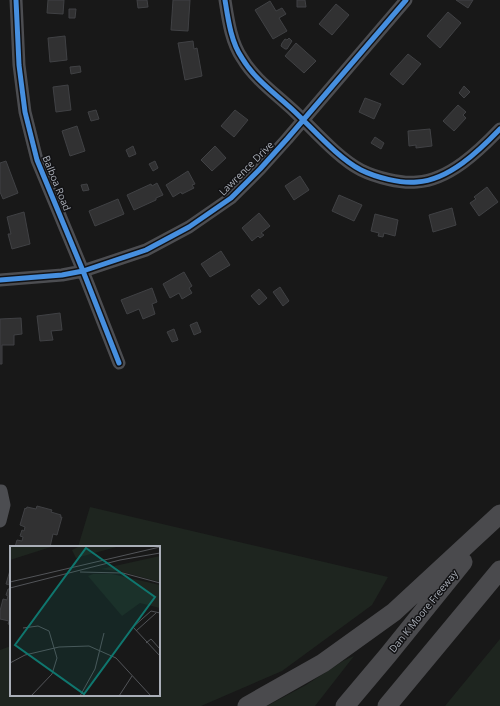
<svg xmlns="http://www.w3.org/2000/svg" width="500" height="706" font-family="'Open Sans',sans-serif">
  <rect width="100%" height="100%" fill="#181818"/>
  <path fill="#1e251f" d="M90 507 388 577 372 605 282 671 201 706H0V650L11 646V695H159V547H78Z
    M500 639V706H445Z
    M354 656 315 706H267L306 685 343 661Z"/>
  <path fill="#313132" stroke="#404144" d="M48 0H64L63 14 47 13Z
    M137 0H147L148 7 138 8Z
    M173 0H190L188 31 171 30Z
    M297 0H305L306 7H297Z
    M456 0H473L468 8Z
    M270 1 276 11 282 8 286 14 279 18 287 31 273 39 255 10Z
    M336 4 349 15 332 35 319 24Z
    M69 9H76L75 18H69Z
    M448 12 461 23 440 48 427 36Z
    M65 36 67 60 50 62 48 38Z
    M289 38 292 41 287 49H285L281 46 282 43 285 39 287 40Z
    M193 41 194 49 197 48 202 76 185 80 178 43Z
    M296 43 316 61 304 73 285 56Z
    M408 54 421 64 403 85 390 74Z
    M80 66 81 72 71 74 70 67Z
    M68 85 71 110 56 112 53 87Z
    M464 86 470 92 464 98 459 93Z
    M365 98 381 104 374 119 359 112Z
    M458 105 466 112 463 115 466 118 454 131 443 121Z
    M96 110 99 119 91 121 88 112Z
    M235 110 248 120 234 137 221 126Z
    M77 126 85 151 70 156 62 131Z
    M430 129 432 146 416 148V145L409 146 408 131Z
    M375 137 384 143 381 149 371 143Z
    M133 146 136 154 129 157 126 150Z
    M215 146 226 158 212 171 201 160Z
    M6 161 18 193 3 199 0 192V163Z
    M155 161 158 168 153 171 149 164Z
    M188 171 195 184 192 185 194 188 182 194 181 192 173 197 166 185Z
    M300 176 309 190 294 200 285 186Z
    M157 183 163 195 156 198V200L134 210 127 195 151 184 152 186Z
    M87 184 89 190 83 191 81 185Z
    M487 187 498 202 479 216 470 203 476 199 474 197Z
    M339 195 362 205 354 221 332 211Z
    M118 199 124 214 95 226 89 211Z
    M452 208 456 225 433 232 429 215Z
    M24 212 30 244 12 249 8 234H11L7 217Z
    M259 213 270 226 261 233 264 235 260 238 258 236 252 241 242 228Z
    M375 214 398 220 395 236 384 233 383 237 378 236 379 233 371 231Z
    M221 251 230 265 210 277 201 264Z
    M184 272 192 286 189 288 192 293 182 299 179 293 170 298 163 284Z
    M280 287 289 301 283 306 273 292Z
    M152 288 157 302 152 304 155 314 143 319 139 309 127 314 121 300Z
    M259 289 267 298 259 305 251 296Z
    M60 313 62 330 51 331 53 340 40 341 37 316Z
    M21 318 22 334 14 335V345H2V364H0V319Z
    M197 322 201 332 194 335 190 325Z
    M174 329 178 340 172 342 167 332Z
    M37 506 52 510 51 512 61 515 60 517H62L57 535 53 534 50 547H15L17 540 22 541 23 537 20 536 22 530 24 531 25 527 20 525 25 508 26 509 27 507 36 509Z
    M11 567V625L8 624 9 621 0 619V611L3 599 7 600 8 596 6 595 8 589H10V585L6 584Z"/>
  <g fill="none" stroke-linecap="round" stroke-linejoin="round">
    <path stroke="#4c4d51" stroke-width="13" d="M16 0 19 65 25 112 37 160 83 271 119 363
      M225 0C228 19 231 42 242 58 255 80 276 94 295 112 314 130 338 158 361 170 375 177 401 184 417 182 449 180 479 151 500 129
      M0 280 62 275 83 271 146 250 189 227 231 198 260 169 287 139 406 0
      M0 491H1L4 505 0 521"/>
    <path stroke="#4a4a4d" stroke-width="19" d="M247 706 323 663 394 612 500 514
      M345 706 388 655 463 562
      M387 706 500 570"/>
    <defs>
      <path id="cycleway" d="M16 0 19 65 25 112 37 160 83 271 119 363
        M225 0C228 19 231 42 242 58 255 80 276 94 295 112 314 130 338 158 361 170 375 177 401 184 417 182 449 180 479 151 500 129
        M0 280 62 275 83 271 146 250 189 227 231 198 260 169 287 139 406 0"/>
    </defs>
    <use href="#cycleway" stroke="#121214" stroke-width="8"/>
    <use href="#cycleway" stroke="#468fdf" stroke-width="5"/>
  </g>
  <g text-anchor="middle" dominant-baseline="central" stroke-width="3" stroke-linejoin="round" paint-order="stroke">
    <g font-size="10" fill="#aaafb8" stroke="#121214">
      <text transform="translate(246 168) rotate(-45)">Lawrence Drive</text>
      <text transform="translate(57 183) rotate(68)">Balboa Road</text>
      <text transform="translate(423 611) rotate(-51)">Dan K Moore Freeway</text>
    </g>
  </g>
  <g transform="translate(10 546)">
    <rect width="150" height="150" fill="#181818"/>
    <path d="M0 0H44L0 14ZM70 0H110L66 12 62 4ZM150 10V36L113 26 91 23ZM83 28H102L150 39V62L130 57 112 70 78 30Z" fill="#1e251f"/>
    <path fill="none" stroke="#525458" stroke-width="1" d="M70 26 113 27 150 37M0 36 150 1M0 42 110 14 150 7M150 67 141 65 123 81 150 110M13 82 28 80 39 85 47 112 42 128 21 150M126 85 146 67M136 97 141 93 150 103M0 117 15 109 49 101 79 100 106 112 141 150M70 150 85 123 94 87M109 150 122 130"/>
    <path fill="#0f766e" fill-opacity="0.15" stroke="#0f766e" stroke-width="2" d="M76 2 145 51 74 148 5 99Z"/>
    <rect width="150" height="150" fill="none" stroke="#aaafb8" stroke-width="2"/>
  </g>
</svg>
